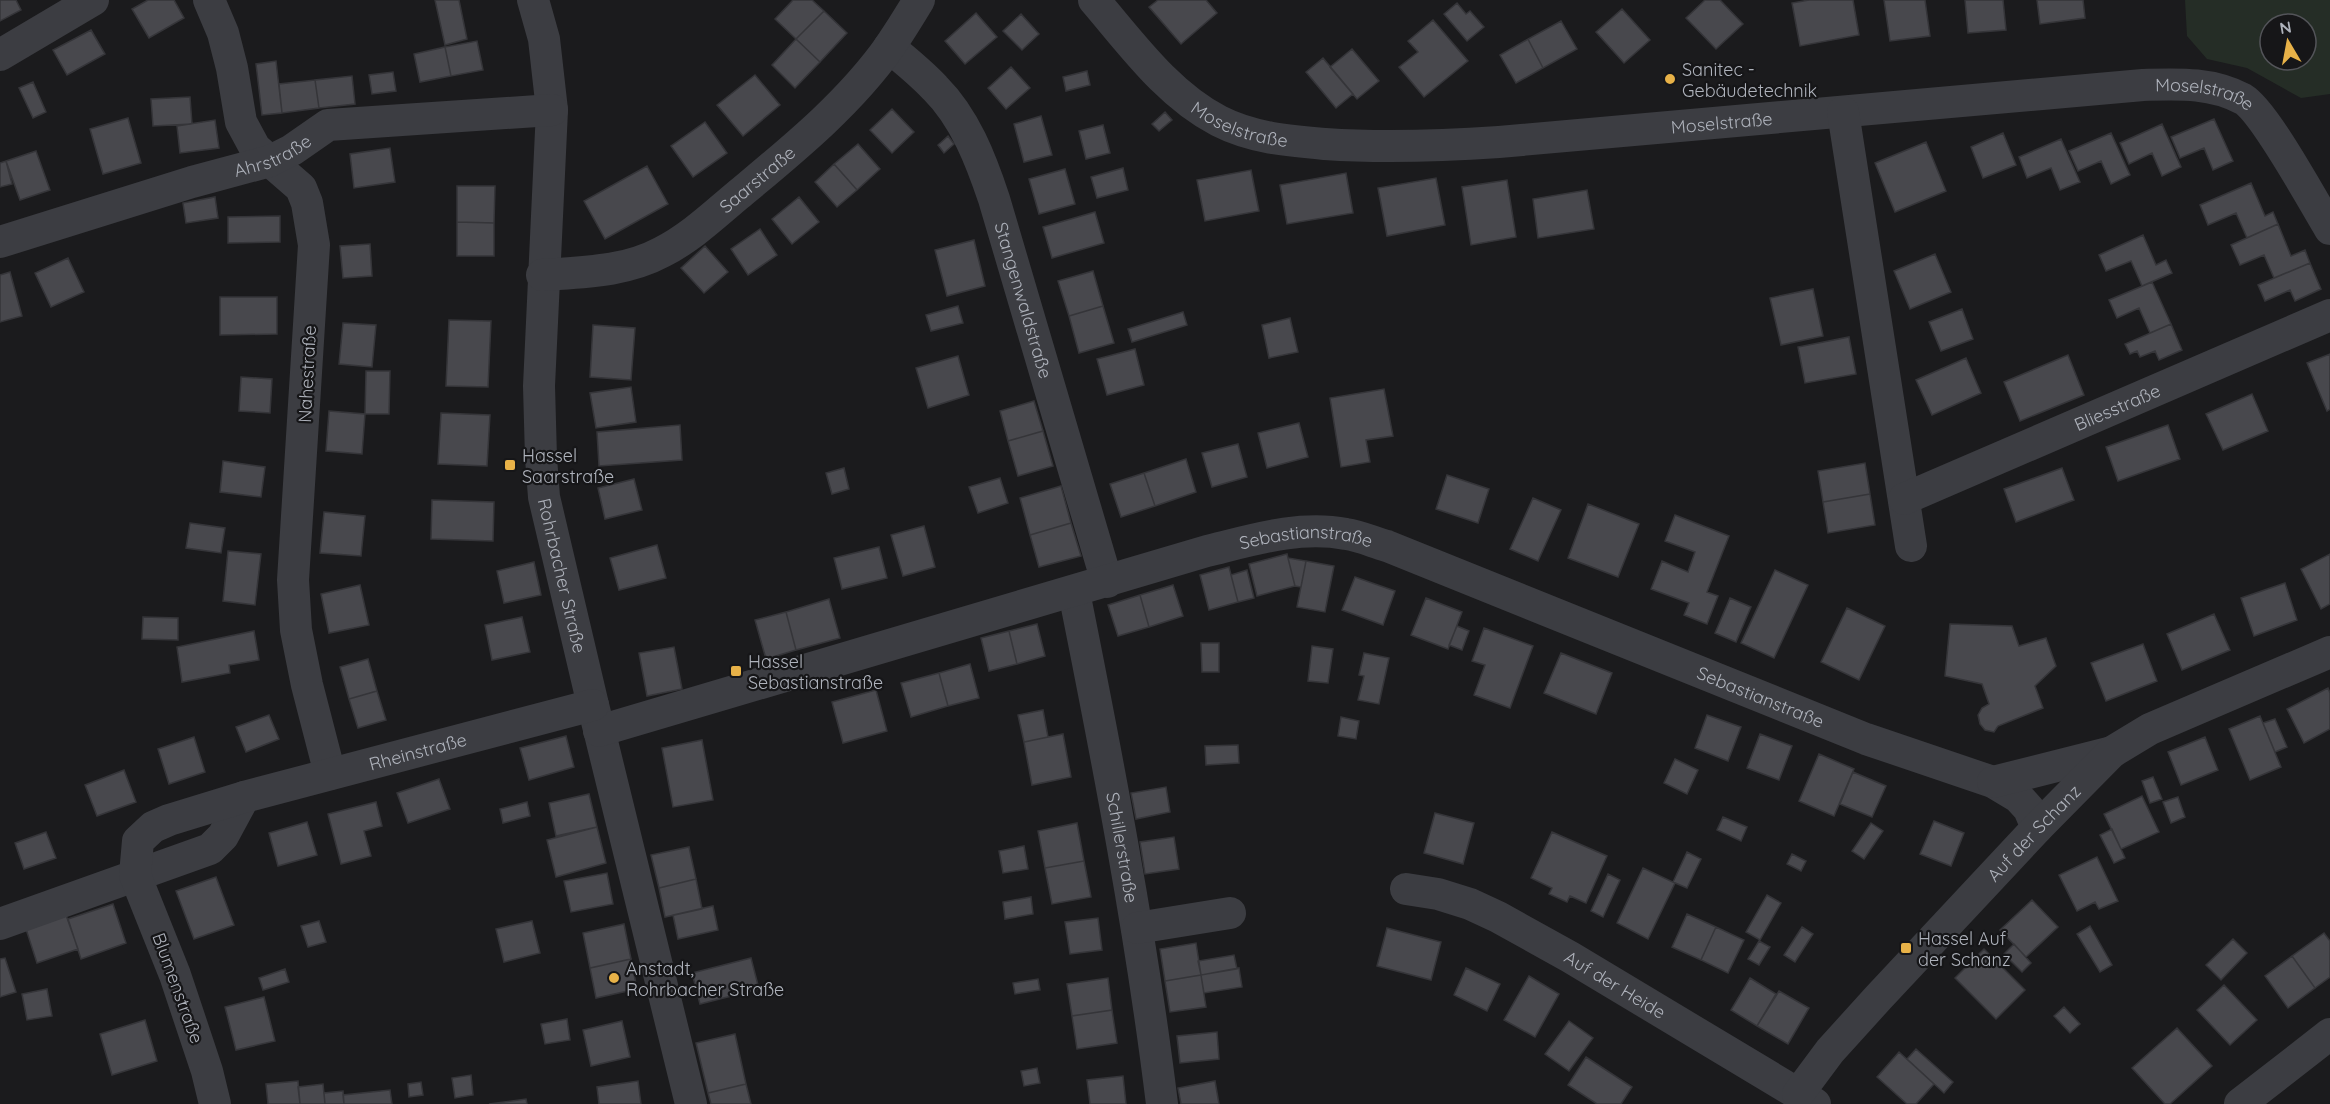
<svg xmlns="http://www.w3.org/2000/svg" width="2330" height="1104" font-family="Quicksand,sans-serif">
  <rect width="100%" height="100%" fill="#1b1b1d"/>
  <path fill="#252d26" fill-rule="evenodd" d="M2185 0H2330V94L2301 98 2247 68 2207 59 2187 36ZM2270 24H2306V60H2270Z"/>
  <path fill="#48484d" stroke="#353539" stroke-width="1.5" d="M0 0H16L21 10 0 21Z
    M148 0H174L184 18 149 38 132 9Z
    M435 0H459L467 39 445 45Z
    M793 0H812L824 11 796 39 775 19Z
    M1158 0H1206L1217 13 1181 44 1149 7Z
    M1705 0H1720L1743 24 1716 49 1686 18Z
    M1809 0H1853L1859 35 1800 46 1792 3Z
    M1884 0H1925L1930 36 1890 41Z
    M1965 0H2003L2006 30 1968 33Z
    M2037 0H2083L2085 18 2040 24Z
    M1457 3 1466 14 1470 11 1484 27 1467 41 1444 14Z
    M1622 9 1650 40 1624 63 1596 32Z
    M824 11 847 33 820 62 796 39Z
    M976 13 997 37 965 64 945 41Z
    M1021 14 1039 34 1022 50 1003 31Z
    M1433 20 1468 61 1424 97 1399 67 1418 52 1408 41Z
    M1561 21 1577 49 1543 68 1528 39Z
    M91 30 105 54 67 75 53 50Z
    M796 39 820 62 795 88 772 65Z
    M1528 39 1543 68 1516 83 1500 55Z
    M477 41 483 70 451 76 445 47Z
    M445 47 451 76 420 82 414 54Z
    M1352 49 1379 81 1357 99 1330 67Z
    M1323 58 1353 94 1336 108 1306 72Z
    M276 61 282 113 262 115 256 64Z
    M1011 67 1030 88 1006 109 988 88Z
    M1087 71 1090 85 1066 91 1063 77Z
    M393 72 396 91 372 94 369 75Z
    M755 75 780 105 743 136 717 105Z
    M352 76 355 104 319 108 315 80Z
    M315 80 319 108 282 113 279 84Z
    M33 82 46 112 33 118 19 88Z
    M190 97 192 124 153 126 151 99Z
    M892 109 914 132 892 153 870 130Z
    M1165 112 1172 120 1159 131 1152 124Z
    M1041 116 1052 155 1024 162 1014 124Z
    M128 118 141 163 103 174 90 129Z
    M2214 119 2233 161 2213 170 2204 148 2180 158 2171 137Z
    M215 120 219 148 180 153 177 126Z
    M705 122 727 153 693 177 671 146Z
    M2162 124 2181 167 2162 176 2152 153 2129 164 2120 143Z
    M1103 125 1110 153 1086 159 1079 131Z
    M2003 133 2016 165 1983 178 1971 147Z
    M2111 133 2130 175 2111 184 2101 161 2078 171 2069 151Z
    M948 136 954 144 944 153 938 145Z
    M2061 139 2080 182 2060 190 2051 168 2027 178 2019 157Z
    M1926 142 1946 191 1895 212 1875 163Z
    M858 144 880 169 857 190 834 164Z
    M390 148 395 182 354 188 350 154Z
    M36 151 50 190 20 200 6 161Z
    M6 161 12 184 0 187V163Z
    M834 164 857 190 837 207 815 182Z
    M647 166 668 204 605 239 584 201Z
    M1123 168 1128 190 1097 198 1091 177Z
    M1065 169 1075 204 1039 214 1029 179Z
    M1251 170 1259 211 1205 221 1197 180Z
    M1346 173 1353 213 1287 224 1280 185Z
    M1436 178 1445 225 1387 236 1378 188Z
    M1507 180 1516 237 1471 245 1462 187Z
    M2251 183 2265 216 2273 212 2278 224 2247 238 2236 213 2208 225 2200 205Z
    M457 186H495L494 223 457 222Z
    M1587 190 1594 229 1538 238 1533 199Z
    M215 197 218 218 186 223 183 203Z
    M799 197 819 222 792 244 772 219Z
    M1095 212 1104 243 1052 258 1043 227Z
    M280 216V242L228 243V217Z
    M457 222 494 223V256H457Z
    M2278 224 2291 256 2305 250 2310 263 2274 278 2264 255 2240 265 2231 245Z
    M760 229 777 255 748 275 731 249Z
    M2143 235 2156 265 2166 260 2172 273 2142 286 2131 261 2106 271 2099 255Z
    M974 240 985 286 947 296 935 250Z
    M370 244 372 276 343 278 340 246Z
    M705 246 728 272 704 293 681 268Z
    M1935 254 1951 292 1910 309 1894 271Z
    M68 258 84 292 51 307 35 273Z
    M2310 263 2321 289 2295 301 2290 290 2265 301 2258 285Z
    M1093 271 1103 306 1069 316 1058 281Z
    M10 272 22 316 0 322V275Z
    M2152 282 2171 324 2150 333 2139 308 2117 318 2109 300Z
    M1813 289 1823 336 1781 345 1770 298Z
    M220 297H277V334L220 335Z
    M958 306 963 323 931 331 926 315Z
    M1103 306 1114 343 1079 353 1069 316Z
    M1962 309 1973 339 1941 351 1929 322Z
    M1183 312 1187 325 1132 342 1128 329Z
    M1290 318 1298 352 1269 358 1262 325Z
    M449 320 491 321 488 387 446 386Z
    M343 323 376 325 372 367 339 364Z
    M2171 324 2182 350 2159 360 2155 351 2140 357 2137 351 2130 354 2125 344Z
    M593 325 635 328 631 380 590 377Z
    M1849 337 1856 374 1805 383 1798 347Z
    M1135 349 1144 385 1107 395 1097 359Z
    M2330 354V409L2327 411 2307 363Z
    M2068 355 2084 395 2020 421 2004 382Z
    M958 356 969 395 928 408 916 368Z
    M1966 358 1981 393 1932 415 1916 380Z
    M366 371H390L389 414H365Z
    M241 377 272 379 270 413 239 411Z
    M631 387 636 422 596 428 590 393Z
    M1384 389 1393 436 1366 440 1370 462 1341 467 1330 398Z
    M2252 394 2268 431 2223 450 2206 414Z
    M1034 401 1043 431 1008 441 1000 411Z
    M329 411 365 414 362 454 326 451Z
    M441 413 490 415 487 466 438 464Z
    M1299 423 1308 457 1267 468 1258 433Z
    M680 425 682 460 599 466 597 432Z
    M2168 425 2180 459 2118 481 2106 447Z
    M1043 431 1053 466 1018 476 1008 441Z
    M1238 444 1247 477 1212 487 1202 453Z
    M1186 459 1196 492 1155 506 1144 473Z
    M223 461 265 467 261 497 220 492Z
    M1865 463 1870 494 1823 502 1818 471Z
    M844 468 849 489 832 494 826 473Z
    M2062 468 2074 500 2016 522 2004 489Z
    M1144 473 1155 506 1121 517 1110 484Z
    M1447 475 1489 489 1478 523 1436 509Z
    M1000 478 1008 503 978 513 969 487Z
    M634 479 642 510 605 519 598 488Z
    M1061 486 1071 523 1030 535 1020 498Z
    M1870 494 1875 525 1828 533 1823 502Z
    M1533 498 1561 510 1538 561 1510 549Z
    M432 500 494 502 493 541 431 539Z
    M1588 504 1639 524 1618 577 1568 558Z
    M324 512 365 516 361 556 320 553Z
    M1675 515 1729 536 1707 592 1718 596 1707 624 1684 615 1689 603 1651 589 1662 561 1688 572 1695 552 1665 541Z
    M190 523 225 528 221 553 186 548Z
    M1071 523 1081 556 1039 567 1030 535Z
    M924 526 935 567 903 576 891 535Z
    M657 545 666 578 619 590 610 558Z
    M879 547 887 578 842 589 834 558Z
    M228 551 261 554 255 605 223 601Z
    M1287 554 1295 586 1257 596 1249 564Z
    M2330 554V604L2321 609 2301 569Z
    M1288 558 1306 561 1301 587 1295 586Z
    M1306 561 1334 566 1325 612 1297 607Z
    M534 562 541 595 504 603 497 571Z
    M1229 567 1238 602 1209 610 1200 575Z
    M1247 570 1254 598 1238 602 1231 575Z
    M1775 570 1808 585 1774 658 1741 643Z
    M1355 577 1395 591 1383 625 1342 610Z
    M2285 583 2297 620 2254 636 2241 598Z
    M360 585 369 625 329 633 321 594Z
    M1173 585 1183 616 1149 627 1140 595Z
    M1140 595 1149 627 1118 636 1108 605Z
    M1426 598 1462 612 1448 649 1411 635Z
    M1730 598 1751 607 1736 642 1715 633Z
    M829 599 840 638 796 650 786 612Z
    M1847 608 1885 626 1859 680 1821 662Z
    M786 612 796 650 766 659 755 620Z
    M2214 614 2230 650 2182 670 2167 634Z
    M143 617 178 618V640L142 639Z
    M522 617 530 652 492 660 485 625Z
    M1037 624 1045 656 1017 664 1009 631Z
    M1950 624 2012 626 2019 646 2046 638 2056 666 2035 686 2043 708 1998 726 1994 732 1985 730 1980 724 1978 715 1982 708 1989 704 1982 684 1945 676Z
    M1457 626 1469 631 1462 650 1449 645Z
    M1484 628 1533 646 1510 708 1474 695 1485 665 1472 661Z
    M254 631 259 660 229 665 230 673 182 682 177 647Z
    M1009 631 1017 664 989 671 981 638Z
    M1201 643H1219V672H1202Z
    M2143 644 2157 681 2106 701 2091 663Z
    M1312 646 1333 649 1328 683 1308 681Z
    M674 647 682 689 647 696 639 653Z
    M1364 653 1389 658 1379 704 1358 700 1364 676 1359 675Z
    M1561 653 1612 673 1596 714 1544 693Z
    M368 659 377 691 349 699 340 667Z
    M970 664 979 698 948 706 939 673Z
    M939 673 948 706 911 717 901 683Z
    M2328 688 2330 693V729L2304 743 2287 709Z
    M876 690 887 731 843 743 832 702Z
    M377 691 386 720 358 728 349 699Z
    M1043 710 1048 737 1024 742 1018 715Z
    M269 715 279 739 246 752 236 727Z
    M1707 715 1741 727 1728 761 1695 748Z
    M2260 716 2281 767 2250 780 2229 729Z
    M1341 717 1359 721 1356 739 1338 736Z
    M2275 719 2287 747 2275 752 2263 723Z
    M1063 734 1071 777 1032 785 1024 742Z
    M1760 734 1792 746 1779 780 1747 768Z
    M566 736 574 767 529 780 520 748Z
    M194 737 205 772 169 784 158 749Z
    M2205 737 2218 770 2181 785 2168 752Z
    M702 740 713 800 673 807 662 748Z
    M1238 745 1239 763 1206 765 1205 746Z
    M1819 754 1854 769 1834 816 1799 801Z
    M1675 759 1698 770 1687 794 1664 783Z
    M124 770 136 802 97 816 85 785Z
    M1853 772 1886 786 1872 817 1840 804Z
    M2153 777 2162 799 2150 803 2142 781Z
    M439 779 450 809 408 823 397 793Z
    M1166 787 1170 812 1136 819 1131 793Z
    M589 794 597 827 556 836 549 803Z
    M2142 796 2159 832 2121 849 2104 814Z
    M2178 797 2185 817 2171 823 2163 802Z
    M376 802 382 826 364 831 371 856 341 864 328 814Z
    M527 802 530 816 503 823 500 809Z
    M1435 813 1474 823 1463 864 1424 853Z
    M1723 817 1747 827 1741 841 1717 830Z
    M1934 821 1964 833 1951 866 1920 854Z
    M307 822 317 855 278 866 269 833Z
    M1077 823 1084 861 1045 868 1038 831Z
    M1871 823 1883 831 1864 859 1852 851Z
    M597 827 606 863 556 877 547 840Z
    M2112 829 2125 858 2114 863 2100 835Z
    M46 832 56 858 24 869 15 843Z
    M1552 832 1607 856 1586 903 1570 896 1567 902 1549 894 1552 888 1531 878Z
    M1174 837 1179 869 1145 874 1140 842Z
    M1024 846 1028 869 1003 873 999 851Z
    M689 847 696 879 659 888 651 855Z
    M1687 852 1701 859 1687 888 1673 882Z
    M1792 854 1806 861 1801 871 1787 864Z
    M2097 857 2118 901 2099 909 2095 902 2077 911 2059 875Z
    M1084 861 1091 897 1052 904 1045 868Z
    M1643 868 1675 883 1648 939 1617 923Z
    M607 873 613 904 571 912 564 881Z
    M1608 874 1620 880 1603 917 1591 911Z
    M216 877 234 925 194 939 176 891Z
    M696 879 702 909 665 917 659 888Z
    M1767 895 1781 903 1760 940 1746 932Z
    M1031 897 1033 914 1005 919 1003 902Z
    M2032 900 2058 927 2026 957 2000 930Z
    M113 904 126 943 81 959 68 919Z
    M713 906 718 930 678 939 673 915Z
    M1687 914 1716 927 1701 960 1672 947Z
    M66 915 78 949 37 963 26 929Z
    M1098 918 1102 950 1070 954 1065 922Z
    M319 921 326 942 308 947 301 926Z
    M532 921 540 953 504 962 496 929Z
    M624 924 631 959 590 968 583 933Z
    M2090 926 2112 965 2100 972 2077 934Z
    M1716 927 1744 940 1728 973 1701 960Z
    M1802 927 1813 934 1795 962 1784 955Z
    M1387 928 1441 942 1431 980 1377 966Z
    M2324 933 2330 941V977L2315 988 2292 956Z
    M2233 939 2247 953 2221 980 2206 965Z
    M1759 941 1770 947 1759 965 1748 959Z
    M1196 943 1201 975 1165 981 1160 949Z
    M2014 944 2031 963 2022 972 2004 954Z
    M1984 949 2025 990 1996 1019 1955 978Z
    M1234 955 1237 969 1201 975 1198 961Z
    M2292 956 2315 988 2288 1008 2265 976Z
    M5 958 16 992 0 997V959Z
    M751 958 759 989 700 1004 692 973Z
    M631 959 637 989 596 998 590 968Z
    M1239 968 1242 987 1204 993 1201 975Z
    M1466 968 1500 984 1487 1011 1454 995Z
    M285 969 289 982 263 990 259 978Z
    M1201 975 1206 1007 1170 1012 1165 981Z
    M1529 976 1559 994 1535 1037 1504 1020Z
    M1108 978 1112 1010 1072 1016 1067 984Z
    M1750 978 1776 994 1757 1026 1731 1010Z
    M1038 979 1040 990 1015 994 1013 983Z
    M2224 985 2257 1020 2230 1045 2197 1010Z
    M47 989 52 1016 27 1020 22 994Z
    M1779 991 1809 1008 1788 1044 1757 1026Z
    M264 997 275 1041 236 1050 225 1007Z
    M2064 1007 2080 1024 2070 1033 2054 1016Z
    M1112 1010 1117 1043 1077 1049 1072 1016Z
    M567 1019 570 1040 545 1044 541 1024Z
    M145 1020 157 1061 112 1075 100 1034Z
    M622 1021 630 1057 591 1066 583 1030Z
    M1569 1021 1593 1038 1569 1071 1545 1054Z
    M2177 1028 2212 1066 2170 1104H2165L2132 1068Z
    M1217 1032 1219 1059 1180 1063 1177 1036Z
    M735 1034 746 1084 708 1093 696 1043Z
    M1916 1049 1953 1082 1944 1093 1907 1059Z
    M1899 1052 1934 1084 1916 1104H1907L1877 1077Z
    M1586 1057 1632 1087 1621 1104H1597L1568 1085Z
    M1037 1068 1040 1083 1024 1086 1021 1071Z
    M471 1075 473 1095 455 1098 452 1078Z
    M1123 1076 1126 1104H1090L1087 1080Z
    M298 1081 300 1104H268L266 1084Z
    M638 1081 641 1104H599L597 1087Z
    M1215 1081 1219 1104H1181L1178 1088Z
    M421 1082 423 1095 409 1097 408 1084Z
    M323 1084 325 1104H300L298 1087Z
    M746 1084 751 1104H711L708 1093Z
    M390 1090 392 1104H344L343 1095Z
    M343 1091 344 1104H325L324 1093Z
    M526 1099 527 1104H489Z"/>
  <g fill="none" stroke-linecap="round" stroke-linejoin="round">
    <g stroke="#3c3d42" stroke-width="32">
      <path d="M209 0 223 33 232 68 241 122 255 148 301 188 307 203 314 245 293 580 296 630 307 685 330 774"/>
      <path id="s1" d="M533 0 544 39 552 110 539 386 541 458 544 497 593 705 691 1104"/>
      <path id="s2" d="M1094 0C1131 43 1167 94 1219 121 1252 138 1289 141 1325 144 1384 148 1441 146 1499 142L2143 85C2178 84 2211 82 2243 99 2265 112 2314 203 2330 229"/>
      <path id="s3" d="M889 47C905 60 921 73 935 88 965 118 981 160 994 199L1107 582"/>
      <path d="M0 55 93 0"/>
      <path d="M1843 112 1911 546"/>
      <path id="s4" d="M0 242 192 182 270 161 292 150 328 125 552 110"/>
      <path id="s5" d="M542 275C583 272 625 272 662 252 690 238 714 215 738 195 792 150 849 104 890 46 900 31 910 15 919 0"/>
      <path id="s6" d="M1904 499 2330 315"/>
      <path id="s7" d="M1074 592C1108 762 1141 932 1162 1104"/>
      <path id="s8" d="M599 731 1207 551C1252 540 1299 525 1346 534 1360 536 1373 542 1387 546L1866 739 1993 782 2018 797 2029 809 2037 828"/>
      <path d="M1993 782 2112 752"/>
      <path id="s9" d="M1406 889 1438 894 1470 904 1498 917 1570 957 1815 1104"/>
      <path d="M0 924 210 849 223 836 244 797"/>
      <path d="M1137 928 1230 913"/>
      <path id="s10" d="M1798 1094 1830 1051 1878 998 2037 828 2112 752 2150 729 2330 652"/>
      <path id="s11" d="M215 1104 207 1071 175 975 135 875 138 841 153 827 169 820 244 797 593 705"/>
      <path d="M2240 1104 2330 1034"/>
    </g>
  </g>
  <g fill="#e8b248" stroke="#161618" stroke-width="2">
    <circle cx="1670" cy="79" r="6"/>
    <rect x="504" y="459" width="12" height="12" rx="3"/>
    <rect x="730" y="665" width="12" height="12" rx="3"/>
    <rect x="1900" y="942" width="12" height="12" rx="3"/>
    <circle cx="614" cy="978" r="6"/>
  </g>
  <g text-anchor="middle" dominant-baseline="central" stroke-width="4.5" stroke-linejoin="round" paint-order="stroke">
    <g font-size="18" fill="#aeb2bb" stroke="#161618" text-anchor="start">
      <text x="1682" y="69">Sanitec -<tspan x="1682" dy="21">Gebäudetechnik</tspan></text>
      <text x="522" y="455">Hassel<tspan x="522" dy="21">Saarstraße</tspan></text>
      <text x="748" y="661">Hassel<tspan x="748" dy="21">Sebastianstraße</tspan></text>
      <text x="1918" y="938">Hassel Auf<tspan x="1918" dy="21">der Schanz</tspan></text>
      <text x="626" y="968">Anstadt,<tspan x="626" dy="21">Rohrbacher Straße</tspan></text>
    </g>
    <g font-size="18" fill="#aeb2bb" stroke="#161618">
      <text stroke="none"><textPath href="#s2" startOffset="1168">Moselstraße</textPath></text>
      <text stroke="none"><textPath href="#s2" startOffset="196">Moselstraße</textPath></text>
      <text stroke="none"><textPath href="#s2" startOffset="682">Moselstraße</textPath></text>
      <text stroke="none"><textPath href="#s4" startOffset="286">Ahrstraße</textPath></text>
      <text stroke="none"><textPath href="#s5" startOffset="243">Saarstraße</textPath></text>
      <text stroke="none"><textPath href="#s3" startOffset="294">Stangenwaldstraße</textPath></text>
      <text transform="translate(307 374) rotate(-87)">Nahestraße</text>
      <text stroke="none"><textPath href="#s6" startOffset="232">Bliesstraße</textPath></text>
      <text stroke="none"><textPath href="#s8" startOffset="735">Sebastianstraße</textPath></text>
      <text stroke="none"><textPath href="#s1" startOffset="580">Rohrbacher Straße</textPath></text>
      <text stroke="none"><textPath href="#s8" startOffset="1221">Sebastianstraße</textPath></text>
      <text stroke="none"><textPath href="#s11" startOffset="573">Rheinstraße</textPath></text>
      <text stroke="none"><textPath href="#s10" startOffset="352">Auf der Schanz</textPath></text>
      <text stroke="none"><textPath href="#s7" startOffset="260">Schillerstraße</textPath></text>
      <text stroke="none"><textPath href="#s9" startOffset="232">Auf der Heide</textPath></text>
      <text transform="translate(178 988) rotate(70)">Blumenstraße</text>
    </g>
  </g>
  <g transform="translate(2288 42) rotate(350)"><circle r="28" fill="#161618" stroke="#535459" stroke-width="1.5"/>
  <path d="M0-4.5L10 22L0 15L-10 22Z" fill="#e8b248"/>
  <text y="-9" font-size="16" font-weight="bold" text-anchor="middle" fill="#aeb2bb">N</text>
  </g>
</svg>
